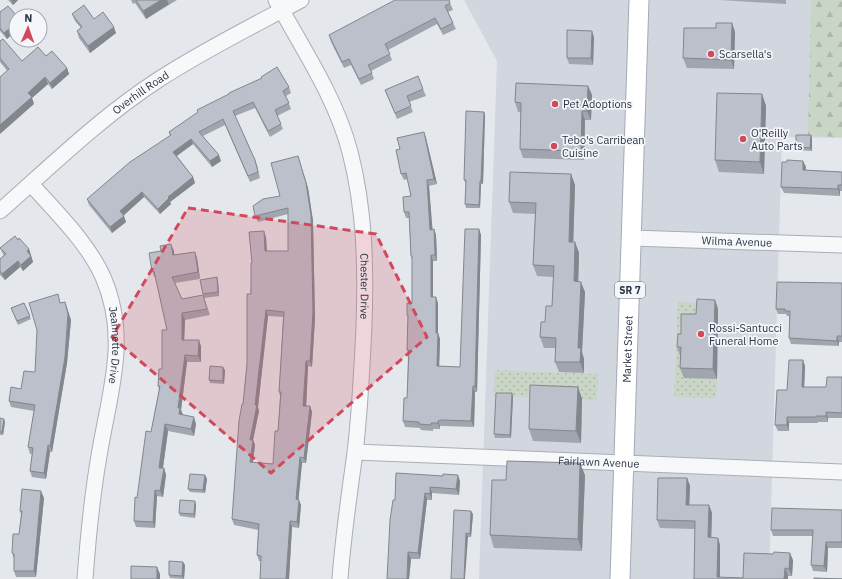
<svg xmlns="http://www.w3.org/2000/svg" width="842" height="579" font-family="'IBM Plex Sans',sans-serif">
  <defs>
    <pattern id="grass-dots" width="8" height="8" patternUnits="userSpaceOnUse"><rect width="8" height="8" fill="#c9d6c5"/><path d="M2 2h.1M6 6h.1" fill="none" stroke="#adb8ab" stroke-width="1.8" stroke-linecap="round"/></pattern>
    <pattern id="forest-firs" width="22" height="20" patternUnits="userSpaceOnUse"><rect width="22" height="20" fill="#c9d6c5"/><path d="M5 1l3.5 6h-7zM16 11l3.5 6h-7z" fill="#adb8ab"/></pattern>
  </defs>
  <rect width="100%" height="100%" fill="#e4e7ec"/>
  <path fill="#d2d6de" d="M464 0H842V138L782 137 769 579H479L497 61Z"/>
  <path fill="url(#grass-dots)" d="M678 302 719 304 718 309 700 308 684 378 717 379 716 398 674 397Z
    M495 370 598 374 597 400 494 396Z"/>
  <path fill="url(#forest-firs)" d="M811 0H842V137L808 136Z"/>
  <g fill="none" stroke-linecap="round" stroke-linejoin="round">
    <defs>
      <g id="minor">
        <path id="s1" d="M276 0C303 49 336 98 350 152 365 210 366 267 364 326 362 369 360 411 355 453 349 495 343 537 340 579"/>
        <path id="s2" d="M31 184C56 212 88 243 103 277 130 339 109 393 99 456 92 496 88 538 85 579"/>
        <path id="s3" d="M0 211C51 166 101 117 158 80 204 50 253 26 301 0"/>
        <path id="s4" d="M632 238 842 245"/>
        <path id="s5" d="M355 452 842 472"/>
      </g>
      <g id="major">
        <path id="s6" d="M620 579 639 0"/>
      </g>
    </defs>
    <use href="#minor" stroke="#a9aeb7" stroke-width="17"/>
    <use href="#major" stroke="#a3abb8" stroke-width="21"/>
    <use href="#minor" stroke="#f7f8fa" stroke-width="15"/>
    <use href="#major" stroke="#fff" stroke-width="19"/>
  </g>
  <path fill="#a1a5ae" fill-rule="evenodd" d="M8 0H18L13 5Z
    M131 0H177L146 19 135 3 133 4Z
    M720 0H786V4Z
    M450 3 453 10 448 12 453 23 456 29 443 35 437 24 388 50 392 60 371 71 374 79 361 85 351 65 344 68 331 42 329 35Z
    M0 12 16 16V31L7 39 0 31Z
    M72 14 94 19 116 33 90 53 79 38 77 31 81 28 75 21Z
    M732 23 735 32 734 69 687 68 683 58Z
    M594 37 593 65 569 64 567 58Z
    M0 41 22 61 46 56 67 68 69 74 52 89 48 84 32 98 34 104 0 62Z
    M588 86 592 95 591 120H585L584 160 523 158 520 149 521 112H518L515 102Z
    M289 87 291 93 286 96 291 109 277 116 283 129 270 137 255 108 235 116 257 165 260 178 250 182 225 125 203 136 221 161 212 167 193 144 177 156 193 177 195 183 170 202 171 204 160 214 144 197 123 215 126 222 112 233 89 205 87 199 170 136 169 132Z
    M423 89 426 96 409 102 413 112 397 119 385 90Z
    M762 94 766 106 764 174 719 172 715 160Z
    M484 112 485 115 483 184H481L480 208H466L465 204 466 184 464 180Z
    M424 132 426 138 437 184 429 186 432 229H434L436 235 437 261H433V297L438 303V333L440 339 439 366 460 367 479 229 481 235 477 392H475L474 427 443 426H440V429H433V431L421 430 420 428 405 427 403 421 407 398 408 355 407 350 408 318 407 315 412 304V260L411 256 409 218H406L404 212 411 196 407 179 404 180 401 174 400 149Z
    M811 135 812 138V151L797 150 796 147Z
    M298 156 308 188 313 221 315 318 312 367 308 366 306 406H310L312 412 306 463H302L298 500 301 505 299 528 292 527 289 579H260L261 561H259L257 555 258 530 234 525 232 519 243 404 247 364 252 263 266 237 267 251H288V214L258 222 255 216 280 196ZM268 316 283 317 279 392 280 396 278 431 273 464 253 462 255 445 253 440 259 411 258 407Z
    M803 161 806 167 805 170 842 172V191H840V196L784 193 781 187 787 162Z
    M571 174 575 185 573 242H575L579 253 578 281 585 292 582 352 584 359V373L559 372 555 362 556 348H544L540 337 545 322 552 306 553 277 537 276 533 265 535 214 513 213 509 202Z
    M18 240 29 249 33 262 23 271 20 267 5 280 0 275V259L4 255 3 254 0 248Z
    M174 251V255L197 258 200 279 175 283 182 299 203 295 210 315 185 320 184 340 201 346V362H187L181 410 183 415 196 424 194 436 168 431 163 468H164L166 475 163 497 157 496 155 528 136 527 134 521 137 498 151 432 159 390 158 386 162 369 167 330 155 277H154L152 271Z
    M217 277 218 281 219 296 204 298 203 294Z
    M842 283V342H839V346L791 344 789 338V316H787L786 314H778L776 309Z
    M715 300 718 309 717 379 684 378 680 368V356L677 347 681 334 696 314Z
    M65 302 71 320 67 363 52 452H50L46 479 32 477 30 471 32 454H30L28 447 34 411 11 407 9 401 21 389 35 372 61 303Z
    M24 303 31 319 18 325 11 308Z
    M803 360 805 366 804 387H826L842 377V418H828V422H818V423H789V431H778L775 425 787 390Z
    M225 370 224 384 210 383 209 380Z
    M578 387 582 399 581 443 533 441 529 429Z
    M512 393 513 397 511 438H495L494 434Z
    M0 418 5 422 3 435H0Z
    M205 475 207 479 205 493 190 492 188 489Z
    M585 475 582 551 494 548 490 535 506 480Z
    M443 476 460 481 459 495 432 493V500H427L420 559H411L409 579H387L395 500Z
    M687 478 690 486 689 505H709L712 513 711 538H718L720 545V577L743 578 793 560 792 576H788V579H694L695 529 660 528 657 520Z
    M44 498 36 577H16L14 571V559L12 553 19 534 21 515 20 511Z
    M196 505 195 518 180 516 179 513Z
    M842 510V548H828L827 572 813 571 811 565 813 536H773L771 530Z
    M473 514 471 537H468L451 579Z
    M185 565 184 579 170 578 169 575Z"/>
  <path fill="#83868d" d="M11 0H18L13 5Z
    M161 0H167L169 4 146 19 143 11Z
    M16 23V31L7 39 4 33Z
    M732 23 735 32 734 69 731 60Z
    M114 27 116 33 90 53 88 46Z
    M592 31 594 37 593 65 591 58Z
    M67 68 69 74 52 89 50 83Z
    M45 77 48 84 32 98 34 104 0 134V125L28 93Z
    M588 86 592 95 591 120 587 111Z
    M762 94 766 106 764 174 760 162Z
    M582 111 585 120 584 160 581 151Z
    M484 112 485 115 483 184 481 181Z
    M424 132 426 138 437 184 434 179Z
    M811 135 812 138V151L810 148Z
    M191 139 193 144 175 157 173 152Z
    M219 155 221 161 212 167 210 161Z
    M298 156 308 188 313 221 315 318 312 367 310 361Z
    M803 161 806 167 805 177 803 170Z
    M571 174 575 185 573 252 569 242Z
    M193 177 195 183 170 202 171 204 160 214 158 209 168 197Z
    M427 180 429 186 433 235 430 230Z
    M480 181 481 184 480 208 479 205Z
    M838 185 840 191V196L838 189Z
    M142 192 144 197 122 217 120 211Z
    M124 216 126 222 112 233 110 227Z
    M434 229 436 235 437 261 435 255Z
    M479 229 481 235 477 392 475 386Z
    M264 231 266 237 267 257 265 251Z
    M575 242 579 253 578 292 574 281Z
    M171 244 174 251 175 262 173 255Z
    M29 249 33 262 23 271 21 265 27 251Z
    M195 252 197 258 200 279 198 272Z
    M431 255 433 261V303L431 297Z
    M18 261 20 267 5 280 2 274Z
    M217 277 218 281 219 296 218 292Z
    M581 282 585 292 582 352 584 359V373L580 362 578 348Z
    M436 297 438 303V335V333L440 339 439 372 437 366 436 333Z
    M715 300 718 309 717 379 713 369Z
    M65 302 71 320 67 363 52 452 50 446Z
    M266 310 268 316 258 407 259 411 253 440 255 445 252 468 250 462V440L255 405Z
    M182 313 185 320 184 346 182 340Z
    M837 336 839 342V346L837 341Z
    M199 340 201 346V362L198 356Z
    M185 355 187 362 181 410 183 415 182 421 179 414 178 408Z
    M803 360 805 366 804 393 802 387Z
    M306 361 308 366 306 411 303 406Z
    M223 367 225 370 224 384 223 381Z
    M473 386 475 392 474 427 471 421Z
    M578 387 582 399 581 443 576 431Z
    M512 393 513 397 511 438 510 435Z
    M310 406 312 412 306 463 304 458Z
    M826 412 828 418V422L826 416Z
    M194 417 196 424 194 436 191 429Z
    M787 417 789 423V431L787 425Z
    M4 419 5 422 3 435 2 432Z
    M438 421 440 426V429L438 423Z
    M165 424 168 431 162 474 159 468Z
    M48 445 50 452 46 479 44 473Z
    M300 457 302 463 298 505 296 499Z
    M580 463 585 475 582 551 578 539Z
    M164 468 166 475 163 497 160 491Z
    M205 475 207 479 205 493 203 490Z
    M458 475 460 481 459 495 456 489Z
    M687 478 690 486 689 512 686 505Z
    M430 487 432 493V500L430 494Z
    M155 490 157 496 155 528 153 522Z
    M41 491 44 498 36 577 34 571Z
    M425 493 427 500 420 559 418 553Z
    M299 500 301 505 299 528 297 522Z
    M195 501 196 505 195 518 194 514Z
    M709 505 712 513 711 545 708 537Z
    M471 511 473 514 471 537 470 534Z
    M290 521 292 527 289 579H286Z
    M466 533 468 537 465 579H464Z
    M718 538 720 545V579L717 577Z
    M826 542 828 548 827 572 824 566Z
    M408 552 411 559 409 579H407Z
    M790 553 793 560 792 576 789 569Z
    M183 562 185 565 184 579 182 576Z
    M157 567 160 574V579H157Z
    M785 568 788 576V579H784Z"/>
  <path fill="#bbc0ca" stroke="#83868d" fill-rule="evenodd" d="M136 0H161L143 11Z
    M395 0H449L450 3 445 6 453 23 441 29 435 18 385 44 390 54 368 65 372 73 359 79 349 59 342 62 329 35Z
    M84 5 94 19 103 12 114 27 88 46 77 31 82 27 72 14Z
    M8 6 17 16H16V23L4 33 0 28V12Z
    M716 23H732L731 60 683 58 684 28H716Z
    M567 30 592 31 591 58H567Z
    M3 39 22 61 38 47 46 56 52 51 67 68 50 83 45 77 28 93 32 97 0 125V77L9 69 0 58V41Z
    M277 67 289 87 283 91 289 103 275 110 281 124 268 131 253 102 233 111 255 160 258 172 248 176 223 119 199 132 219 155 210 161 191 139 173 152 193 177 168 197 169 198 158 209 142 192 120 211 124 216 110 227 87 199 130 162 171 135 169 132 198 112 197 110 229 94V93L262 78 261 77Z
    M418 76 423 89 407 96 411 106 395 113 385 90Z
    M516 83 588 86 587 111H582L581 151 520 149 521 103 515 102Z
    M717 93 762 94 760 162 715 160Z
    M466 111 484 112 481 181H480L479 205 465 204 466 180H464Z
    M424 132 434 179 427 180 430 230 434 229 435 255H431V297H436V333H438L437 366 460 367 465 229H479L475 386H473L471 421 441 420 438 421V423H431V425L419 424V422L403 421 404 398H407L409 350H407L408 315H407V303L412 304V256H411L409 212H404L403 197 411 196 406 173 401 174 396 150 400 149 397 138Z
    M796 135H811L810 148 796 147Z
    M298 156 306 183 311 215 313 312 310 361H306L303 406H310L304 458 300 457 296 499 299 500 297 522 290 521 286 579H260L261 556 257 555 259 524 232 519 239 421 242 404H243L247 364V294H251V263H252L249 232 264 231 265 251H288V208L255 216 253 206 263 199 280 196 271 163ZM266 310 284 312 279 392H281L278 431H275L273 464 250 462 253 440H250L257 405H255Z
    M787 160 803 161V170L842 172V185H838V189L781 187 782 162H787Z
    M510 172 571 174 569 242H575L574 281 581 282 578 348H581L580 362H555L556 338 540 337 541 322H545L546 306H552L554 266 533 265 536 203 509 202Z
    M15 236 18 240 19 238 29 249 27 251 31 256 21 265 18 261 2 274 0 271V259L6 254 0 248Z
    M171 244 173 255 195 252 198 272 172 277 182 299 203 295 207 309 182 313V340H199L198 356 185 355 178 408H180L179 414 194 417 191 429 165 424 159 468H164L160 491 155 490 153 522 134 521 135 497 137 498 146 431 151 432 160 386H158L159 369H162V330H167L154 271H152L149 253 161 251 160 246Z
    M217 277 218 292 203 294 200 280Z
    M777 282 842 283V336H837V341L789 338 790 311H785V309H776Z
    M58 294 60 303 65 302 68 314 65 357 50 446 48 445 44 473 30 471 33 448 28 447 35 405 9 401 11 387 21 389 24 371 35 372 37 330 29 303Z
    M697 299 715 300 713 369 680 368 681 347H677L678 334H681V314H696Z
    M24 303 30 316 17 321 11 308Z
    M789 360H803L802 387H826L827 377H842V413L826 412V416H816V417H787V425H775L777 390H787Z
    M210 366 223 367V381L209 380Z
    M530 385 578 387 576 431 529 429Z
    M496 393H512L510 435 494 434Z
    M0 418 4 419 2 432H0Z
    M507 461 580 463 578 539 490 535 492 480H506Z
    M396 473 443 476V474L458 475 456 489 430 487V494L425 493 418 553 408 552 407 579H387L390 520 393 500H395Z
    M190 474 205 475 203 490 188 489Z
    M658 478H687L686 505H709L708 537 718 538 717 577 743 578 744 553 773 554 774 552 790 553 789 569 785 568 784 579H694L695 521 657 520Z
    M22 489 41 491 34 571H14V554L12 553 13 534H19L22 511H20Z
    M180 500 195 501 194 514 179 513Z
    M772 508 842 510V542H826L824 566 811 565 813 530H771Z
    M454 510 471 511 470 534 466 533 464 579H451Z
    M169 561 183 562 182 576 169 575Z
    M131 566 157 567V579H131Z
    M814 578 842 579H814Z"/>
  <path fill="#d1495b" fill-opacity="0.2" stroke="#d1495b" stroke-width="3" stroke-dasharray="8 5" stroke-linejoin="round" d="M188 208 376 234 427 337 271 473 112 337Z"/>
  <g fill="#d1495b" stroke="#f4f6f9" stroke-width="1.5">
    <circle cx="711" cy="54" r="4"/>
    <circle cx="555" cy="104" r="4"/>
    <circle cx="743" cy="139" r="4"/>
    <circle cx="554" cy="146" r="4"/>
    <circle cx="701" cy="334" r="4"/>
  </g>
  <g text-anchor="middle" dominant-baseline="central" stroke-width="3.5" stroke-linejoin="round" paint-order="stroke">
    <rect fill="#f4f6f9" stroke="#676e7b" stroke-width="1" x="615" y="282" width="30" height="16" rx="3"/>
    <g font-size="10" font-weight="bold" fill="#2b3445">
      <text x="630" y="290">SR 7</text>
    </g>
    <g font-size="11" fill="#2b3445" stroke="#f4f6f9" text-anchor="start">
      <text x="719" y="54">Scarsella's</text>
      <text x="563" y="104">Pet Adoptions</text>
      <text x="751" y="133">O'Reilly<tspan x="751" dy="13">Auto Parts</tspan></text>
      <text x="562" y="140">Tebo's Carribean<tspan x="562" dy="13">Cuisine</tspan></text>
      <text x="709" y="328">Rossi-Santucci<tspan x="709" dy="13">Funeral Home</tspan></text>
    </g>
    <g font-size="11" fill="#2b3445" stroke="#f4f6f9">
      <text stroke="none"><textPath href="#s3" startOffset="184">Overhill Road</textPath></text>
      <text stroke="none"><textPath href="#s4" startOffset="105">Wilma Avenue</textPath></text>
      <text stroke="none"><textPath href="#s1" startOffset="305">Chester Drive</textPath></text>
      <text stroke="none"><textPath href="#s2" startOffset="188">Jeannette Drive</textPath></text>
      <text stroke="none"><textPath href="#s6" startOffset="230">Market Street</textPath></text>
      <text stroke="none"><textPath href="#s5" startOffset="244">Fairlawn Avenue</textPath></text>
    </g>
  </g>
  <g transform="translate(28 28) rotate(2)"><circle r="19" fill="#f4f6f9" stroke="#a4a8b1"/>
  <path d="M0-3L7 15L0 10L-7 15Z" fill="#d1495b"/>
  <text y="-6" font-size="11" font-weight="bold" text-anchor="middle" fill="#2b3445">N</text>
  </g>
</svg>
